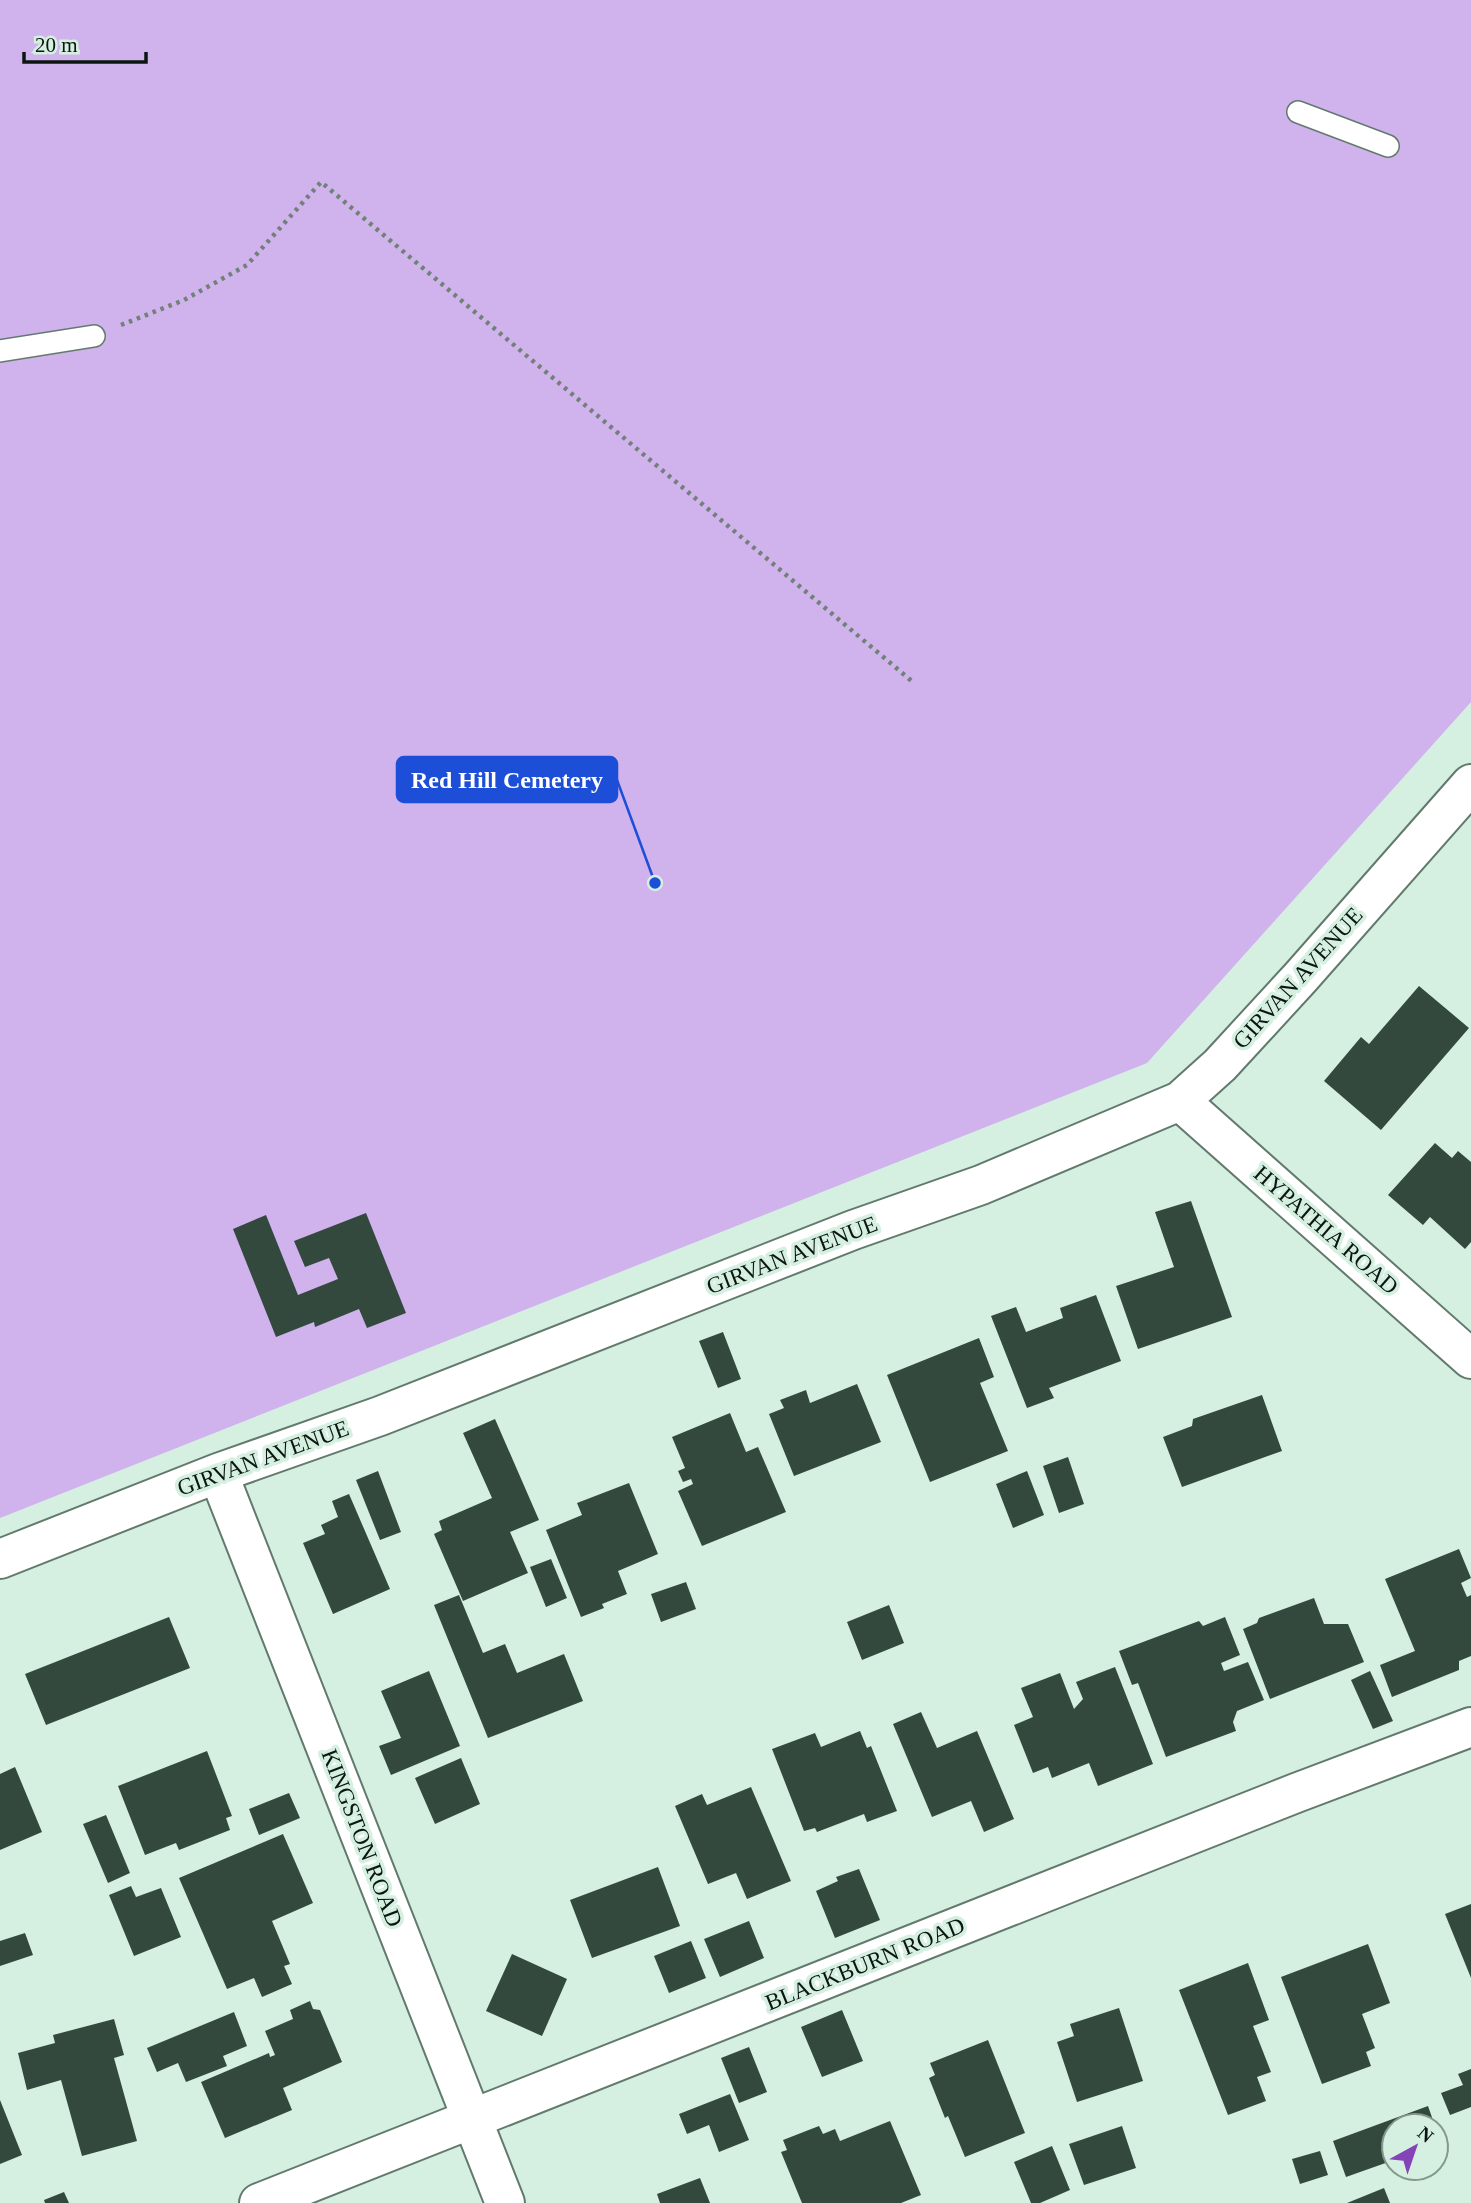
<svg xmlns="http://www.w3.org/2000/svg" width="1471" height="2203" font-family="'Times New Roman',serif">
  <rect width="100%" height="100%" fill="#d5efe1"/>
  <path fill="#d0b2ed" d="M0 0H1471V702L1147 1063 0 1518Z"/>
  <path fill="#33493d" d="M1419 986 1469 1028 1381 1130 1324 1081 1361 1037 1369 1044Z
    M1435 1143 1452 1158 1458 1151 1471 1162V1242L1465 1249 1430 1217 1423 1225 1388 1195Z
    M1191 1201 1232 1317 1138 1349 1116 1286 1174 1267 1155 1212Z
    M366 1213 406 1313 367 1328 359 1309 315 1327 314 1322 276 1337 233 1229 266 1215 298 1295 338 1279 329 1258 305 1267 294 1241Z
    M1096 1295 1121 1361 1049 1388 1054 1398 1027 1408 991 1316 1016 1307 1026 1332 1063 1318 1060 1308Z
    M723 1332 741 1379 718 1388 699 1341Z
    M979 1338 994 1377 980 1383 1008 1451 930 1482 887 1375Z
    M857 1384 881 1442 794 1476 769 1414 784 1408 780 1400 806 1390 810 1403Z
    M1262 1395 1282 1451 1182 1487 1163 1437 1192 1426 1193 1419Z
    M730 1413 746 1452 758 1447 786 1512 702 1546 678 1491 693 1484 691 1479 683 1482 678 1471 685 1468 672 1437Z
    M495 1419 539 1520 510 1532 528 1573 463 1601 434 1534 442 1530 439 1521 492 1498 463 1433Z
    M1068 1457 1084 1504 1059 1513 1043 1466Z
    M378 1471 401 1532 380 1540 356 1480Z
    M1027 1471 1044 1515 1013 1528 996 1484Z
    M629 1483 658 1554 618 1571 627 1594 602 1604 604 1608 581 1617 546 1530 582 1515 577 1503Z
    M349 1494 390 1589 333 1614 303 1543 325 1534 321 1525 338 1517 332 1501Z
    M1459 1549 1471 1578 1461 1583 1467 1597 1471 1595V1656L1459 1661V1670L1392 1697 1380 1665 1415 1651 1385 1579Z
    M551 1559 567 1598 546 1607 530 1567Z
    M686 1582 696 1609 661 1622 651 1594Z
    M459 1595 483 1653 505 1644 517 1673 564 1654 583 1701 488 1738 434 1605Z
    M1314 1598 1324 1624H1348L1364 1662 1270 1699 1243 1629 1257 1623 1259 1618Z
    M889 1605 904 1643 862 1660 847 1622Z
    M169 1617 190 1668 46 1725 25 1674Z
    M1225 1617 1240 1655 1221 1663 1224 1671 1248 1662 1264 1700 1237 1711 1233 1722 1236 1731 1166 1757 1138 1683 1132 1685 1119 1651 1199 1621 1203 1626Z
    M1115 1667 1153 1764 1098 1786 1089 1763 1052 1778 1048 1767 1033 1773 1014 1725 1033 1717 1021 1688 1060 1673 1074 1709 1083 1699 1076 1682Z
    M429 1671 460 1746 391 1775 379 1746 401 1738 381 1691Z
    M1370 1671 1393 1721 1373 1729 1351 1680Z
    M921 1712 937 1748 977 1731 1014 1819 984 1832 971 1801 932 1817 893 1724Z
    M860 1731 867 1748 871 1746 897 1811 867 1822 864 1814 817 1832 815 1828 804 1831 772 1749 815 1733 821 1747Z
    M207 1751 232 1816 226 1818 230 1830 179 1850 176 1843 145 1855 118 1786Z
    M461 1758 480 1804 435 1824 415 1778Z
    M15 1767 42 1832 0 1850V1774Z
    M751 1787 791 1881 747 1899 736 1873 708 1884 675 1806 702 1794 707 1805Z
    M289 1793 300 1818 259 1835 249 1809Z
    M106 1815 130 1873 108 1883 83 1824Z
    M283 1834 313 1903 272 1921 290 1964 284 1966 292 1984 262 1997 254 1978 227 1989 179 1878Z
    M658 1867 680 1926 592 1958 570 1900Z
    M859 1869 880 1920 835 1938 816 1891 838 1881 836 1877Z
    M131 1886 136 1897 161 1888 181 1937 134 1956 109 1895Z
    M1471 1904V1978L1445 1914Z
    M749 1921 764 1958 720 1977 704 1939Z
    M25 1933 33 1955 0 1966V1941Z
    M691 1941 706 1978 669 1993 654 1956Z
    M1368 1944 1390 2003 1362 2014 1375 2048 1366 2052 1371 2066 1322 2084 1281 1977Z
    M512 1954 567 1979 542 2036 486 2011Z
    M1248 1963 1269 2020 1253 2026 1271 2072 1257 2077 1266 2101 1228 2115 1179 1990Z
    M310 2001 313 2009 320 2010 342 2062 283 2088 292 2110 225 2138 201 2082 269 2053 270 2057 275 2055 265 2031 293 2019 290 2010Z
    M1119 2008 1143 2081 1077 2102 1057 2042 1074 2036 1070 2024Z
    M842 2010 863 2061 822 2077 801 2027Z
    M234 2012 247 2046 223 2056 227 2066 186 2082 178 2063 157 2072 147 2048Z
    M114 2019 124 2055 114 2058 137 2141 82 2156 61 2080 27 2090 18 2053 55 2043 53 2035Z
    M988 2040 1025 2133 965 2157 948 2116 945 2118 929 2078 935 2075 930 2063Z
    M749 2047 767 2092 739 2103 721 2058Z
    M1471 2069V2107L1450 2115 1441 2093 1463 2085 1458 2074Z
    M730 2094 749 2140 719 2152 709 2125 687 2134 679 2114Z
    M0 2100 22 2155 0 2164Z
    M1428 2106 1435 2126H1394V2160L1346 2177 1333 2141Z
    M890 2121 921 2195 901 2203H802L781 2152 787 2150 783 2140 819 2126 823 2134 835 2129 840 2141Z
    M1122 2126 1136 2168 1084 2185 1069 2144Z
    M1052 2146 1070 2190 1040 2203H1031L1014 2162Z
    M1320 2151 1328 2175 1300 2184 1292 2159Z
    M700 2178 710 2203H660L657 2194Z
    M1384 2188 1390 2203H1347Z
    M64 2192 69 2203H45L44 2200Z"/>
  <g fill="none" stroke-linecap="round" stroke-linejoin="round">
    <defs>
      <path id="service" d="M1298 112 1388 146
        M0 351 94 336"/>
      <path id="minor" d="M1180 1101 1471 1359
        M218 1473 505 2203
        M0 1559 218 1473 380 1416 853 1230 981 1185 1180 1101 1220 1065 1300 978 1471 784
        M259 2203 1296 1793 1471 1727"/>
    </defs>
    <use href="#service" stroke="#627a6d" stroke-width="24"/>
    <use href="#minor" stroke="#627a6d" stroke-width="42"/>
    <path stroke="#708278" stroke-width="4.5" stroke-dasharray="3.5 5" stroke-linecap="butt" d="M121 325 184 300 247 265 321 182 914 683"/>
    <use href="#service" stroke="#fff" stroke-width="21"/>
    <use href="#minor" stroke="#fff" stroke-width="38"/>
  </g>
  <g text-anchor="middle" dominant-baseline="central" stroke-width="7" stroke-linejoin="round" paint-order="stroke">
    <g font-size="23" fill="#0c1611" stroke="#d5efe1">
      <text transform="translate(1298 978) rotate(-48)">GIRVAN AVENUE</text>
      <text transform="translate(1326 1230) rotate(41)">HYPATHIA ROAD</text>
      <text transform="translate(792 1255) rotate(-21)">GIRVAN AVENUE</text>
      <text transform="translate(263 1458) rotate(-20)">GIRVAN AVENUE</text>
      <text transform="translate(362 1838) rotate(69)">KINGSTON ROAD</text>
      <text transform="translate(865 1964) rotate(-22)">BLACKBURN ROAD</text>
    </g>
  </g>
  <path fill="none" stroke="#1d4ed8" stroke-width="2.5" d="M655 883L617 780"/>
  <circle fill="#1d4ed8" stroke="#d5efe1" stroke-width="2.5" cx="655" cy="883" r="7"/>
  <rect fill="#1d4ed8" stroke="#1d4ed8" stroke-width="2.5" x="397" y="757" width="220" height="45" rx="7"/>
  <g font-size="24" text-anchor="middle" font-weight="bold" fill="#fff">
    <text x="507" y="788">Red Hill Cemetery</text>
  </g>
  <g transform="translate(1415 2147) rotate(40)"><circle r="33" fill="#d5efe1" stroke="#85988e" stroke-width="2"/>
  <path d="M0-5L12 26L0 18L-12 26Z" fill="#8543b8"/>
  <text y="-10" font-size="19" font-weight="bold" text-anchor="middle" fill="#0c1611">N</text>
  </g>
  <path d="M24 52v10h122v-10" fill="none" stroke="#0c1611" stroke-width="3.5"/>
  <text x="35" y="52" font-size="21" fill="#0c1611" stroke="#d5efe1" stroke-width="5" paint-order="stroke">20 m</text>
</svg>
